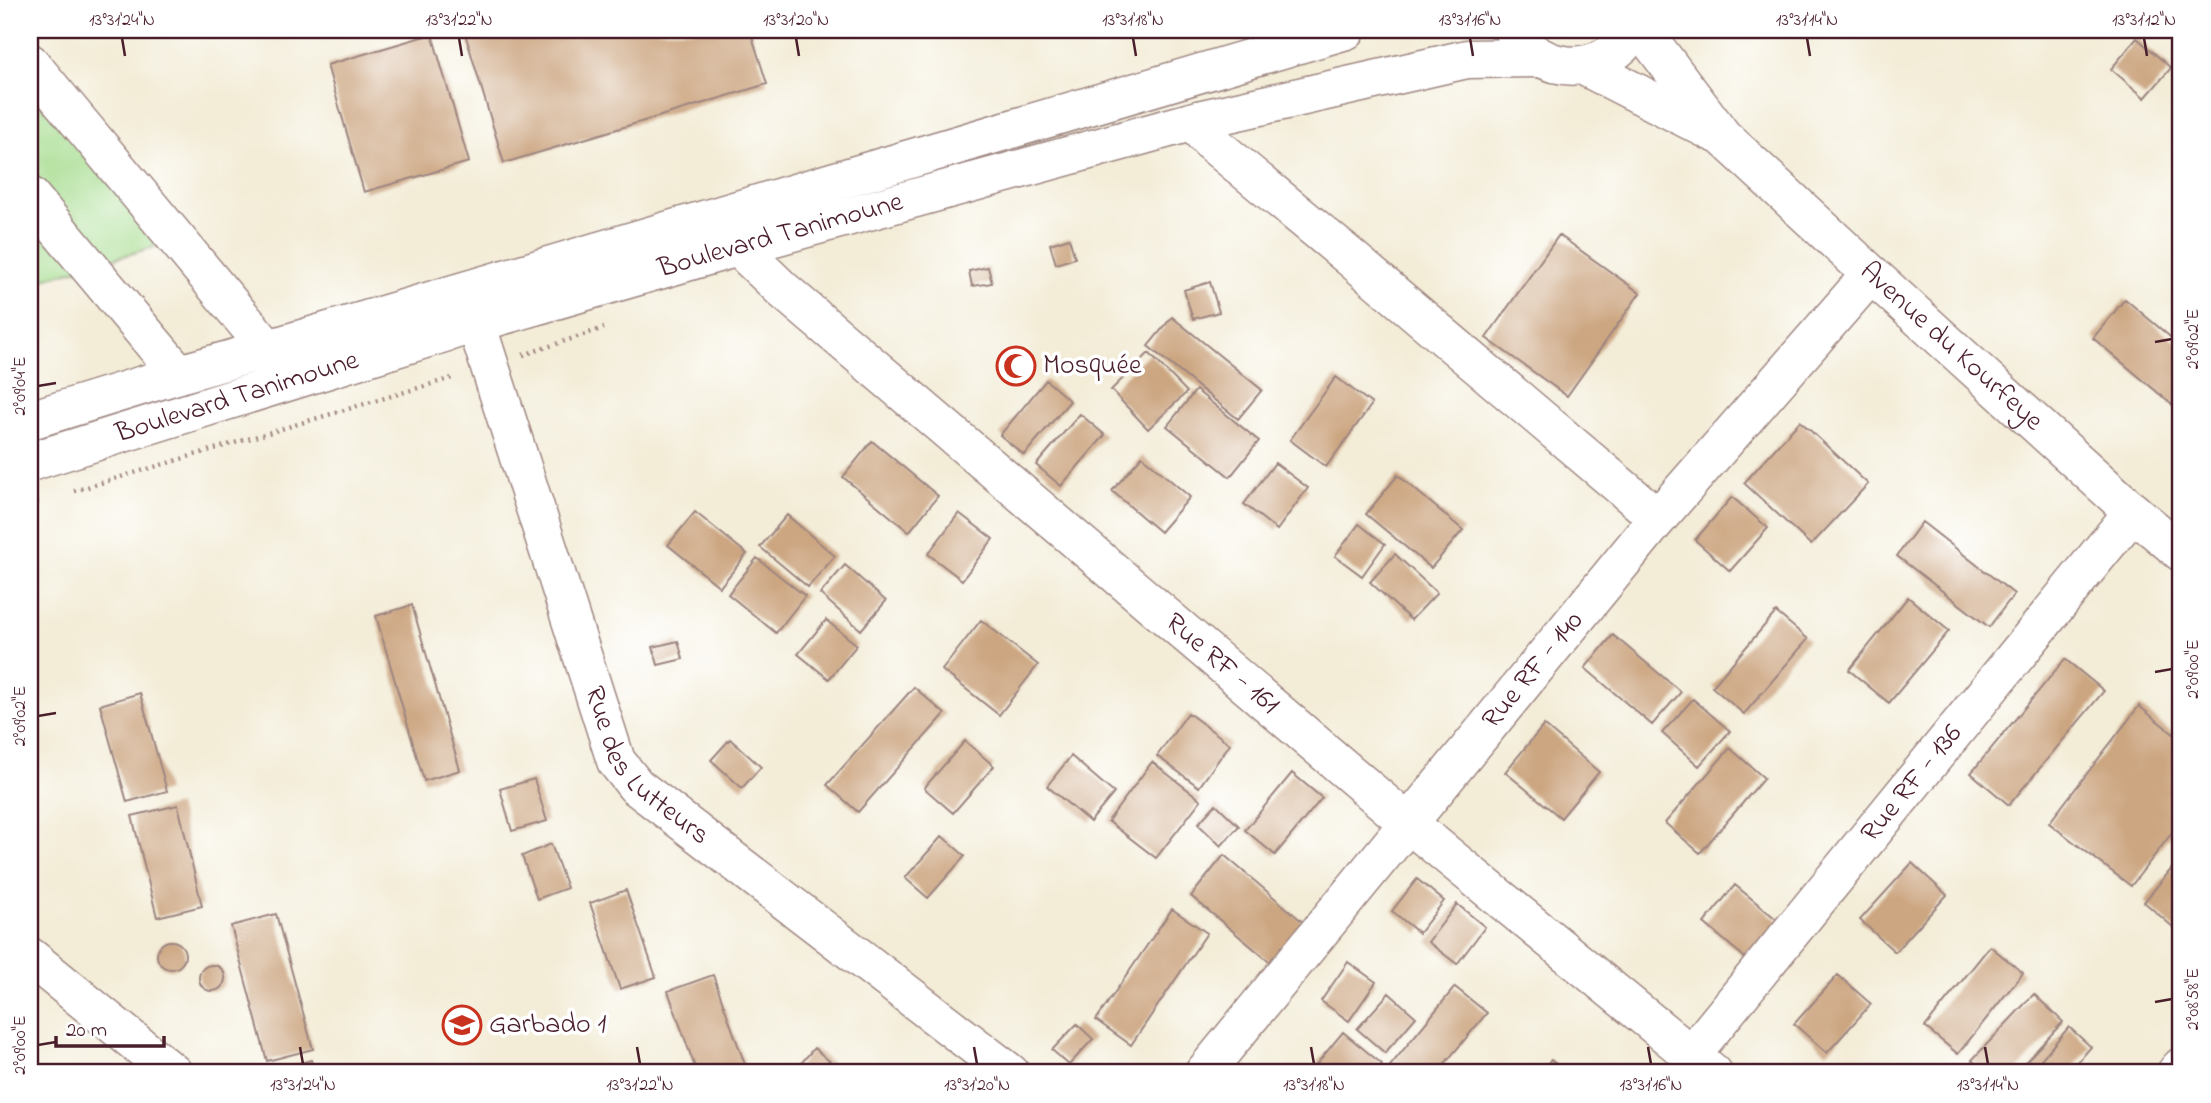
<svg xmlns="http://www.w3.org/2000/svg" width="2211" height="1103" font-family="'Indie Flower',sans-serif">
  <rect width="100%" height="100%" fill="#fff"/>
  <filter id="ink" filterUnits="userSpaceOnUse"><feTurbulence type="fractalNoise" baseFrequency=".0143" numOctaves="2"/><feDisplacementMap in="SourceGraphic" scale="14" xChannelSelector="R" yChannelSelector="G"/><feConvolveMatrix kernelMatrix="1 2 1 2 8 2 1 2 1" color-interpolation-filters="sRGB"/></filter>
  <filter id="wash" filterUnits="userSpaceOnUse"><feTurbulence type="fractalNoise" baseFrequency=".00686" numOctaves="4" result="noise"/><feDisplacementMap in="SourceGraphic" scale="28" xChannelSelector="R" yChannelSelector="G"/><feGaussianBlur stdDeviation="1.57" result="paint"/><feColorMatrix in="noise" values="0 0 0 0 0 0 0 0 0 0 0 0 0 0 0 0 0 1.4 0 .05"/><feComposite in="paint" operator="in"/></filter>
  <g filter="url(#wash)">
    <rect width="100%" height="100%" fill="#f3ecd7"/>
    <path fill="#a5dc8d" stroke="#787e5c" stroke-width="2" d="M30 90 161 245 30 283Z"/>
    <g id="blocks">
      <path fill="#cca681" d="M464 30H750L767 84 504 163Z
        M432 34 469 162 364 192 327 65Z
        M2137 38 2171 68 2145 98 2111 69Z
        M1559 235 1640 293 1567 396 1486 338Z
        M1069 238 1075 258 1056 264 1050 244Z
        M988 267 992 283 972 286 969 271Z
        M1210 282 1219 312 1193 319 1184 290Z
        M2125 299 2181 346V412L2093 338Z
        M1172 317 1262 390 1238 419 1148 346Z
        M1149 353 1187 392 1148 429 1111 390Z
        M1336 377 1372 404 1326 467 1290 440Z
        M1046 380 1070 401 1024 455 1000 435Z
        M1196 390 1259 441 1230 477 1167 426Z
        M1080 414 1105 435 1061 486 1036 465Z
        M1800 421 1868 484 1811 545 1744 483Z
        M872 441 938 496 909 532 843 477Z
        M1142 456 1190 497 1160 532 1112 491Z
        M1275 463 1308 488 1277 530 1244 504Z
        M1398 475 1463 530 1431 568 1366 514Z
        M1732 497 1768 528 1730 571 1695 540Z
        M695 512 747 554 720 587 668 545Z
        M959 513 993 539 962 580 928 554Z
        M787 515 835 556 808 587 760 547Z
        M1922 522 2014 594 1989 627 1897 556Z
        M1359 524 1385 544 1362 576 1335 556Z
        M1395 554 1437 593 1411 620 1370 582Z
        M757 558 805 596 776 633 728 594Z
        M845 565 886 601 861 630 820 594Z
        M1908 597 1949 631 1889 703 1849 670Z
        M412 605 460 770 424 781 376 616Z
        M1776 612 1808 639 1744 714 1712 687Z
        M826 620 857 645 829 679 798 654Z
        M981 620 1038 665 999 715 942 670Z
        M1613 635 1681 692 1652 725 1585 668Z
        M678 641 683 659 658 665 653 647Z
        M2065 659 2104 691 2009 805 1971 773Z
        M914 687 945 714 858 812 827 785Z
        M140 693 167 791 127 802 100 705Z
        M1693 699 1730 731 1699 766 1662 733Z
        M2139 706 2181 740V821L2131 886 2049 823Z
        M1188 713 1230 744 1199 787 1157 756Z
        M1544 725 1599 772 1561 818 1505 772Z
        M730 739 761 767 742 788 711 760Z
        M965 741 994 766 953 813 924 788Z
        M1730 748 1764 778 1700 853 1665 823Z
        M1071 756 1114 793 1090 822 1047 786Z
        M1152 762 1201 800 1156 858 1108 821Z
        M1292 773 1322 798 1275 855 1245 830Z
        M534 779 547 821 512 831 500 789Z
        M1216 804 1239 826 1221 846 1198 824Z
        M178 805 202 906 157 917 132 816Z
        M942 836 965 856 928 898 905 878Z
        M551 844 567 888 537 899 522 856Z
        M1224 855 1303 922 1270 962 1191 896Z
        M2178 861 2181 864V934L2144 902Z
        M1912 863 1947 895 1895 952 1860 920Z
        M1417 879 1444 901 1419 933 1392 911Z
        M1735 885 1782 924 1750 962 1704 923Z
        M626 890 656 977 620 989 590 903Z
        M1457 904 1485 927 1457 964 1428 942Z
        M1172 909 1207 933 1131 1045 1096 1020Z
        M276 914 313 1049 267 1061 231 926Z
        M157 955a14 14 0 1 1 28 0a14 14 0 1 1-28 0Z
        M1990 946 2023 973 1958 1054 1925 1027Z
        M1348 962 1376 982 1349 1021 1321 1001Z
        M199 978a13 13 0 1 1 26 0a13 13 0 1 1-26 0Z
        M713 975 748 1073H697L668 991Z
        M1838 975 1871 1004 1827 1053 1794 1024Z
        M1455 987 1487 1013 1437 1073H1399L1390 1066Z
        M1389 993 1416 1017 1385 1053 1357 1029Z
        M2034 994 2063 1022 2015 1073H1985L1972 1060Z
        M1077 1024 1093 1039 1069 1065 1052 1050Z
        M2069 1027 2091 1047 2068 1073H2029Z
        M1343 1032 1382 1064 1374 1073H1309Z
        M814 1048 844 1073H793Z
        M311 1060 314 1073H273L272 1071Z
        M1551 1060 1566 1073H1539Z"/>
    </g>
  </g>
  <g filter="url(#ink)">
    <use href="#blocks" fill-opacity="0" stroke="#9e8681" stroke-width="2"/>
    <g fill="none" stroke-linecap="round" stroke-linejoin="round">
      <defs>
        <g id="minor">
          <path d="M30 63 268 349"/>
          <path d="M1198 120 1200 130 1212 143 1351 258 1658 518"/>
          <path d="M30 196 179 374"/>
          <path id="s1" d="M738 247 783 290 1408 823 1713 1073"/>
          <path id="s2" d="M476 323 616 761 636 786 1010 1073"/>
          <path d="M30 957 173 1073"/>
          <path id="s3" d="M1691 1055 2133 512"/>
          <path id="s4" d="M1204 1073 1658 518 1871 274"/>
          <path d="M2176 1073 2181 1067"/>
        </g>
        <g id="major">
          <path d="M1513 30C1541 78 1605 77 1634 30"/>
          <path id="s5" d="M1642 30 1723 137 1871 274 2133 512 2181 552"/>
          <path d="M1582 65 1715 133"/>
          <path d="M30 420 179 374 268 349 1346 30"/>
          <path id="s6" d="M30 462 476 323 738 247 1198 120 1467 59 1541 58"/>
        </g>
      </defs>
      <use href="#minor" stroke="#9e8681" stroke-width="41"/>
      <use href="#major" stroke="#9e8681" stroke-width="41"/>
      <path stroke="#9e8681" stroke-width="4.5" stroke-dasharray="2 5" stroke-linecap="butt" d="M523 355 604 328
        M74 491 455 377
        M30 504 42 501"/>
      <use href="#minor" stroke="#fff" stroke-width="38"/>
      <use href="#major" stroke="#fff" stroke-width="38"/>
    </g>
  </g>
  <path fill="none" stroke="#4a1f2b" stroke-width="2.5" d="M122 38 125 56M459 38 462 56M796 38 799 56M1133 38 1136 56M1470 38 1473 56M1807 38 1810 56M2144 38 2147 56M2155 342 2172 339M38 386 56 383M2155 672 2172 669M38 716 56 713M2155 1002 2172 999M38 1045 56 1042M300 1047 303 1064M637 1047 640 1064M974 1047 977 1064M1311 1047 1314 1064M1648 1047 1651 1064M1985 1047 1988 1064"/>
  <defs>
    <symbol id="mosque-ring" viewBox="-11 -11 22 22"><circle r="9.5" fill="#fff" stroke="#c8321e" stroke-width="1.5"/><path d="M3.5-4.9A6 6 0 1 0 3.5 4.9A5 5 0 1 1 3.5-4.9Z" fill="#c8321e"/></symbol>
    <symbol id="school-ring" viewBox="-11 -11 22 22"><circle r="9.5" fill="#fff" stroke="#c8321e" stroke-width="1.5"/><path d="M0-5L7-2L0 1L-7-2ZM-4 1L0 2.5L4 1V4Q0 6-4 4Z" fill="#c8321e"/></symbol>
  </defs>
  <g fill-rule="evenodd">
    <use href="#mosque-ring" x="994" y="344" width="44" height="44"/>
    <use href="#school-ring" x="440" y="1003" width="44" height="44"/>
  </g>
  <g text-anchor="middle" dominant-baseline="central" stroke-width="7" stroke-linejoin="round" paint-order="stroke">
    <g font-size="28" fill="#4a1f2b" stroke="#fff">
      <text stroke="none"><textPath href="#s6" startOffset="784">Boulevard Tanimoune</textPath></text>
      <text stroke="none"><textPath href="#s5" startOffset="444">Avenue du Kourfeye</textPath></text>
      <text stroke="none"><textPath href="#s6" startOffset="217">Boulevard Tanimoune</textPath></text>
      <text stroke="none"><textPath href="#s1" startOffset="639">Rue RF - 161</textPath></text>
      <text stroke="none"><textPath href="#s4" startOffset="520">Rue RF - 140</textPath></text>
      <text stroke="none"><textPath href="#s2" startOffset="481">Rue des Lutteurs</textPath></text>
      <text stroke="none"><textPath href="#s3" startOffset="350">Rue RF - 136</textPath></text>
    </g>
    <g font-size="28" fill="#4a1f2b" stroke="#fff" text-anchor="start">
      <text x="1043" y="366">Mosquée</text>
      <text x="489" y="1025">Garbado 1</text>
    </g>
  </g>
  <rect width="2211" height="1103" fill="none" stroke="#fff" stroke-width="77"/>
  <path d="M56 1036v10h108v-10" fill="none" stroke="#4a1f2b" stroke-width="3.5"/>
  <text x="66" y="1036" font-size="21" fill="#4a1f2b" stroke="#ffffff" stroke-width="5" paint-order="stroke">20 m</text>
  <rect x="38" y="38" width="2134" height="1026" fill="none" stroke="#4a1f2b" stroke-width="2.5"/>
  <g font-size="18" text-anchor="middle" fill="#4a1f2b">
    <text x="122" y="25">13°31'24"N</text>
    <text x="459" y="25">13°31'22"N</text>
    <text x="796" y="25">13°31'20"N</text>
    <text x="1133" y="25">13°31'18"N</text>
    <text x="1470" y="25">13°31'16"N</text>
    <text x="1807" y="25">13°31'14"N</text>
    <text x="2144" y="25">13°31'12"N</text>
    <text transform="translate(2192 339) rotate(-90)" y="6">2°09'02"E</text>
    <text transform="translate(19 386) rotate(-90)" y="6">2°09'04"E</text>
    <text transform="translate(2192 669) rotate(-90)" y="6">2°09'00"E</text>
    <text transform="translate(19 716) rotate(-90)" y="6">2°09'02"E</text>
    <text transform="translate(2192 999) rotate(-90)" y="6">2°08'58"E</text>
    <text transform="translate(19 1045) rotate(-90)" y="6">2°09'00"E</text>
    <text x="303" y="1090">13°31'24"N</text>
    <text x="640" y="1090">13°31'22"N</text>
    <text x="977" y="1090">13°31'20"N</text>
    <text x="1314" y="1090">13°31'18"N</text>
    <text x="1651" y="1090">13°31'16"N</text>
    <text x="1988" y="1090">13°31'14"N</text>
  </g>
</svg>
